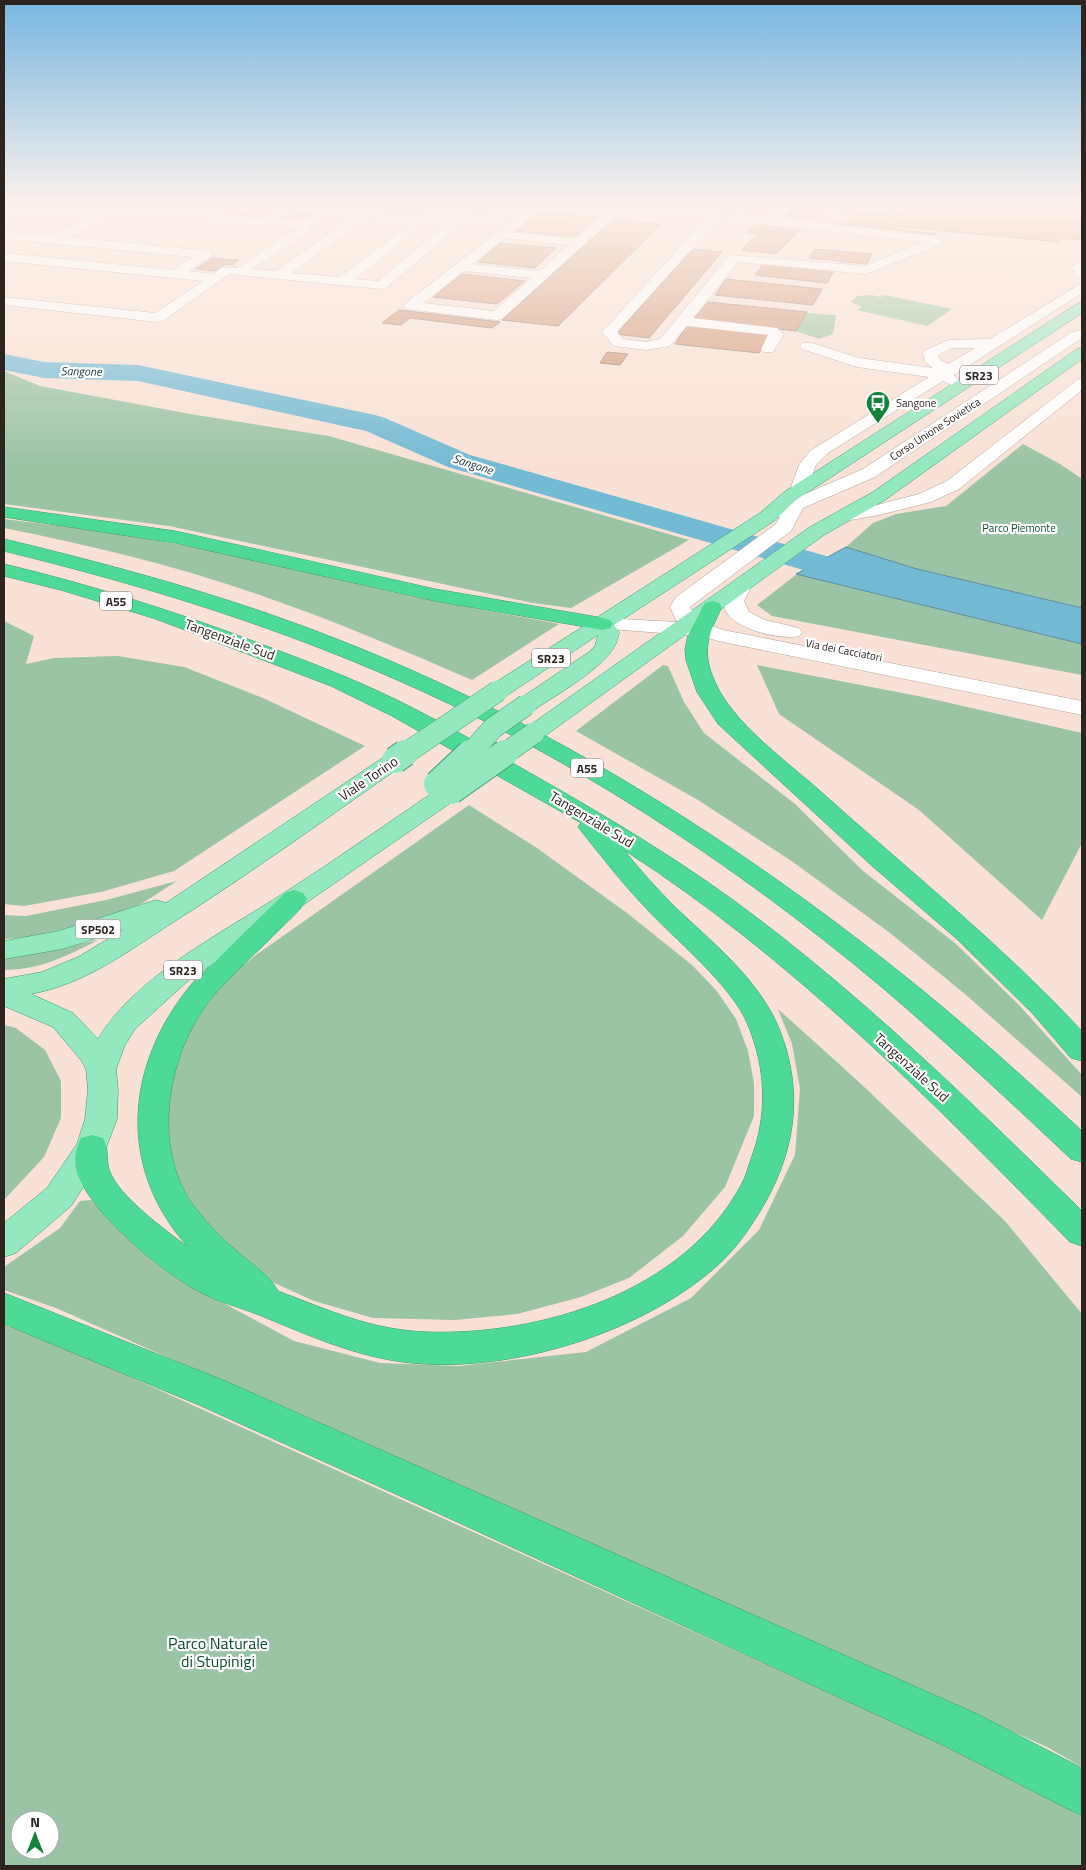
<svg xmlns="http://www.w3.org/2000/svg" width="1086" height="1870" font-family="'Titillium Web',sans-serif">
  <rect width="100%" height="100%" fill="#f9e1d5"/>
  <path fill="#9bc3a6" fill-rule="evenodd" d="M871 295 881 297 884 295 952 309 927 326 857 310 862 307 851 302 857 296Z
    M807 313 836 315 833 334 819 339 796 331Z
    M4 371 40 386 190 414 329 436 689 540 571 608 533 603 169 526 4 504Z
    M1023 444 1060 464 1082 479V608L917 569 846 547 873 523 896 514 946 506Z
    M4 519 100 531 199 548 414 597 559 624 472 680C405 651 337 622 268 598 182 567 93 546 4 528Z
    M797 574 1082 644V675L772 616 757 605Z
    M4 621 34 636 26 664 54 658 118 656 184 667 263 698 365 746 174 871 101 892 24 906 4 904Z
    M663 665 668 666 684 702 704 733 795 804 862 870 956 944 1019 1005 1082 1075V1097L965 994 890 933 793 862 698 800 576 731Z
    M757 665 923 697 1082 733V843L1042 920 919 810 779 714Z
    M469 805 537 848 627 913 692 965 716 990 736 1019 748 1051 754 1083V1116L725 1187 683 1236 629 1278 581 1297 517 1314 454 1320 373 1318 314 1301 272 1282 233 1253 204 1222 179 1182 169 1148 167 1112 173 1072 189 1028 228 977 256 955Z
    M177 881 141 904 94 922 34 937 4 939V915L26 916 106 900Z
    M98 940C67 956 40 970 4 970V957L21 956Z
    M778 1009 859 1082 1005 1221 1082 1314V1767L1047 1747 56 1308 4 1290V1267L60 1228 80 1201 91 1200 115 1225 214 1298 294 1341 380 1363 459 1366 586 1352 691 1298 759 1230 795 1155 800 1089 792 1044Z
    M4 1025 16 1028 45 1050 61 1081V1118L44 1157 4 1200Z
    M4 1325 75 1352 1075 1804 1082 1808V1866H4ZM20 1820H50V1850H20Z"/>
  <path fill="#73bad4" stroke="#5e8d9e" d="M846 547 917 569 1082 608V644L796 574Z"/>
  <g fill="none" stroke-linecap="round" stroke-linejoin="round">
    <path fill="#73bad4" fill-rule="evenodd" d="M4 354 44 362 138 365 375 415 385 418 470 455 893 575 899 582 893 589 881 593 869 589 448 467 366 431 138 381 44 378 4 370Z"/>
  </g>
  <path fill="#d49a7c" stroke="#978176" d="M252 204H274L256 217 226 214 235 208 244 209Z
    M367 204H418L429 205 422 211 364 207Z
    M720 204H774L766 214 749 212 752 205H750L746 207 742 204 734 211 716 209Z
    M793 204H850L847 209 825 207 819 217 786 216Z
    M901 204H1082V240L1059 238 1058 242 893 226 892 228 936 234 933 238 831 226 836 223 851 220 856 213 895 216Z
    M301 213 313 214 302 222 282 220 289 215 297 216Z
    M539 213H543L596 218 575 237 516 231Z
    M614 219 661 224 558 326 502 320Z
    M755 225 799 230 796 234 762 230 758 234 747 232Z
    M762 230 796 234 776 254 741 250Z
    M500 243 556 248 535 268 478 262Z
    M693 249 722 252 649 338 616 334Z
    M815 249 872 254 867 264 809 258Z
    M212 258 239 260 232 265 226 264 216 271 196 269Z
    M764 263 834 270 827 283 755 275Z
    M462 274 525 281 497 304 433 297Z
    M726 279 822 289 813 305 715 295Z
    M708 302 807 312 796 331 694 319Z
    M399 310 500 322 492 328 410 318 401 325 382 323Z
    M687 325 770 334 759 353 675 344Z
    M607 352 628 354 620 365 600 363Z"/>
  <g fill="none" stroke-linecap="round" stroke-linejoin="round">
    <defs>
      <path id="minor" d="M34 204H49L27 216 4 213V207L25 208Z
        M115 204H130L69 237 210 251 212 254 210 257 189 271 213 274 222 267 237 268 297 228 205 220 203 217 205 214 224 204H238L222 215 302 221 325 208 431 217 429 215 431 212 435 211 496 217 501 214 439 207 433 204C448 204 508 202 517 211L503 224 499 225 460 221 461 223 459 226 386 288 381 289 229 274 163 321 158 322 4 305V297L155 313 203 281 4 261V253L173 270 193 257 4 239V231L53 236ZM327 216 351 218 276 271 252 269 306 235 310 227ZM365 219 411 223 340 277 291 273ZM424 224 444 226 378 281 355 279Z
        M534 204 608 210 615 204H654L935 236 943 241 941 244 866 274 738 262 693 318 777 328 784 334 773 352H763L761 349 768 335 687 326 670 346 646 350 614 346 602 332 708 217 625 207 502 319 497 320 406 309 404 306 406 303ZM540 211 601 217 576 239 513 232ZM719 219 923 242 865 266 730 255 660 339 646 342 623 339 617 332ZM505 238 568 245 540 271 472 264ZM464 271 532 278 494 311 423 303Z
        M1082 260V278L1077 277 1071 267Z
        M1082 283V293L954 375 959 380 956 383 951 385 943 381 828 453 816 465 805 494 863 469 1072 332 1082 330V338L875 477 803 508 791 531 690 607 697 620 723 630 1082 701V715L718 641 702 636 596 628 593 624 596 620 603 618 677 622 670 607 676 597 776 524 780 517 772 516 769 512 772 508 805 494 799 495 793 494 790 490 799 465 810 451 929 377 857 367 802 349 800 346 802 343H812L859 358 933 368 925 362 923 353 925 350 949 340 990 339ZM952 348H975L948 364 940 360 938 355Z
        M1082 378V390L959 489 931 502 879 515 845 521 839 519 836 515 839 511 873 506 919 494 947 481 1077 380Z
        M742 579 749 581 752 585 744 601 749 612 765 620 799 628 802 632 799 636C781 641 721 627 724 602 725 594 731 587 735 581Z"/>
      <path id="major" d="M1082 303V313L796 500 774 521 614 625 619 632C618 662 558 693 534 710L526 712 518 710 515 705 518 700 589 652 595 646 598 635 506 696 498 698 490 696 487 691 490 686 760 513 784 492 1077 304Z
        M1082 348V359L885 500 824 535 542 738 534 740 526 738 522 733 526 728 810 527 873 492 1077 349Z
        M395 753 403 755 407 760 403 765C327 818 251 873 172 923 127 952 85 984 31 994L73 1013 98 1039C135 976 224 932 284 893 337 859 389 822 441 787L450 785 459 787 462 792 459 797 303 905 190 979 135 1029 125 1045 116 1069 118 1090 117 1119 103 1156 71 1206 16 1253 4 1257V1223L47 1188 77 1144 85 1119 88 1090 86 1069 81 1060 53 1027 4 1006V979L42 972 78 957 123 930 62 949 4 959V941L59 931 156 900 166 903 387 755Z"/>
      <path id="highway" d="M4 507 175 531 435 589 603 618 610 620 613 624 610 628 603 630 435 601 175 543 4 517Z
        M4 539C116 566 227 596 334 638 548 721 745 846 922 990 977 1035 1030 1083 1082 1131V1162L1071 1159C1016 1107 961 1056 905 1007 764 885 593 769 424 692 289 630 148 586 4 551Z
        M4 564C92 585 177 612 261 644 301 659 341 674 380 692 434 717 486 748 537 777 604 815 671 855 733 900 859 992 971 1102 1082 1211V1246L1070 1242C932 1101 791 957 624 850 640 870 657 889 675 907 712 942 757 978 778 1026 805 1091 796 1153 759 1213 746 1234 731 1255 711 1271 634 1336 503 1375 403 1362 351 1355 306 1334 259 1315 239 1307 218 1302 200 1292 163 1273 86 1210 76 1169 74 1158 76 1147 81 1138L92 1135 103 1138C110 1151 105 1160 110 1172 120 1197 165 1230 188 1247 117 1168 125 1066 190 986 197 977 208 969 217 960 239 937 262 916 285 893L294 890 303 893 307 899C301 910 291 918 282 927 260 950 230 975 210 1000 169 1052 152 1140 189 1199 203 1220 221 1238 240 1254 253 1265 270 1276 278 1291 329 1310 370 1330 427 1332 541 1336 684 1292 741 1185 746 1177 748 1167 751 1159 768 1114 766 1069 748 1025 732 985 673 938 643 905 621 882 602 857 582 832L578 827 581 823 392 716 331 686 156 619 61 590 4 576Z
        M712 601 719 603 722 607C708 635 701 651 715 682 733 723 785 760 819 790 908 870 1001 944 1082 1031V1061L1071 1058 1033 1014 958 940 871 865 718 724 697 692 686 660 685 649 688 635 705 603Z
        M4 1293 225 1381 977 1714 1082 1768V1815L1066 1808 945 1746 442 1515 199 1405 4 1324Z"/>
    </defs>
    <use href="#minor" stroke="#b6a094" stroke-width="1"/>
    <use href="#major" stroke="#429a6d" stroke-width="1"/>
    <use href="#highway" stroke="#429a6d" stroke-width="1"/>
    <use href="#minor" fill="#fff" fill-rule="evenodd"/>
    <use href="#major" fill="#94e8c0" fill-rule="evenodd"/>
    <use href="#highway" fill="#4dd996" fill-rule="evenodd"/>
    <defs>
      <path id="major-bridge-far1" d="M403 755 498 691
        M469 755 493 728 526 705
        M503 755 534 733"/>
      <path id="major-bridge" d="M395 760 405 753
        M437 784 470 753
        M451 791 505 753"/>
    </defs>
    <use href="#major-bridge-far1" stroke="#429a6d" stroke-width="22" stroke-linecap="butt"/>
    <use href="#major-bridge" stroke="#429a6d" stroke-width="28" stroke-linecap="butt"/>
    <use href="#major-bridge-far1" stroke="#94e8c0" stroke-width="21"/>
    <use href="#major-bridge" stroke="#94e8c0" stroke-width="26"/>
  </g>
  <linearGradient id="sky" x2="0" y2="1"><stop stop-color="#79b6e0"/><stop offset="0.44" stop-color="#fcf2ec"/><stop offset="1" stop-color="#fcf2ec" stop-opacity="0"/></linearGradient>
  <rect width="1086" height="466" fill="url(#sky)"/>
  <defs>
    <symbol id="bus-pin" viewBox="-11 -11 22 30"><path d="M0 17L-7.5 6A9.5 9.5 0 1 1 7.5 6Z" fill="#158239" stroke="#fff"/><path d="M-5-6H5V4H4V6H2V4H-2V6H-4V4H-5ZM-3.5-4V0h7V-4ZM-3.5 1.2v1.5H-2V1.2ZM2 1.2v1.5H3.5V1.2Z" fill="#fff"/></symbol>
  </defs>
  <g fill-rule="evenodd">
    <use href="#bus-pin" x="864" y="389" width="28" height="38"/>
  </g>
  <g text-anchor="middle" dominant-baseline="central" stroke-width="4.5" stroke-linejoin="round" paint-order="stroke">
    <g font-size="11" fill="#2d2420" stroke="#fff" text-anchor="start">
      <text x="896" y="403">Sangone</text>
    </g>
    <g font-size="11" fill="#2d2420" stroke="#fff">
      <text transform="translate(935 429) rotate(-33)">Corso Unione Sovietica</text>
      <text transform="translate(844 650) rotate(11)">Via dei Cacciatori</text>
    </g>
    <g font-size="11" fill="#0d4e29" stroke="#fff">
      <text x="1019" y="528">Parco Piemonte</text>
    </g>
    <g font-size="12" font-style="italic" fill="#173944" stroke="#fff">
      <text transform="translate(81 371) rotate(1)">Sangone</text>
      <text transform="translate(473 464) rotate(18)">Sangone</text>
    </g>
    <g fill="#fff" stroke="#6c6663" stroke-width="1">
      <rect x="960" y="365.5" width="38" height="19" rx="4"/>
      <rect x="100" y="591.5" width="32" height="19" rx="4"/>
      <rect x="532" y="648.5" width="38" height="19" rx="4"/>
      <rect x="571" y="758.5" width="32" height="19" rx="4"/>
      <rect x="75.5" y="919.5" width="45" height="19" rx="4"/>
      <rect x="164" y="960.5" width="38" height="19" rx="4"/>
    </g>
    <g font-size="12" font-weight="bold" fill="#2d2420">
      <text x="979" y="375">SR23</text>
      <text x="116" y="601">A55</text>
      <text x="551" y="658">SR23</text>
      <text x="587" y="768">A55</text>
      <text x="98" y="929">SP502</text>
      <text x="183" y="970">SR23</text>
    </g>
    <g font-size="14" fill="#2d2420" stroke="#fff">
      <text transform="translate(230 639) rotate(20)">Tangenziale Sud</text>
      <text transform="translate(368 778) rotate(-34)">Viale Torino</text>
      <text transform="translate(592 819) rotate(31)">Tangenziale Sud</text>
      <text transform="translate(912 1067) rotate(42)">Tangenziale Sud</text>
    </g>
    <g font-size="16" fill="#0d4e29" stroke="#fff">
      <text x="218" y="1643">Parco Naturale<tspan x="218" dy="18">di Stupinigi</tspan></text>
    </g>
  </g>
  <rect width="1086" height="1870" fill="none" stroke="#2d2420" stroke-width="10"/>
  <g transform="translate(35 1835)"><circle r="24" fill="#ffffff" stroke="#aba7a6"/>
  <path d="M0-4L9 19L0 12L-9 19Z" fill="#158239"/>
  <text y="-8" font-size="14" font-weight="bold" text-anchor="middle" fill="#2d2420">N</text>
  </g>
</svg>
